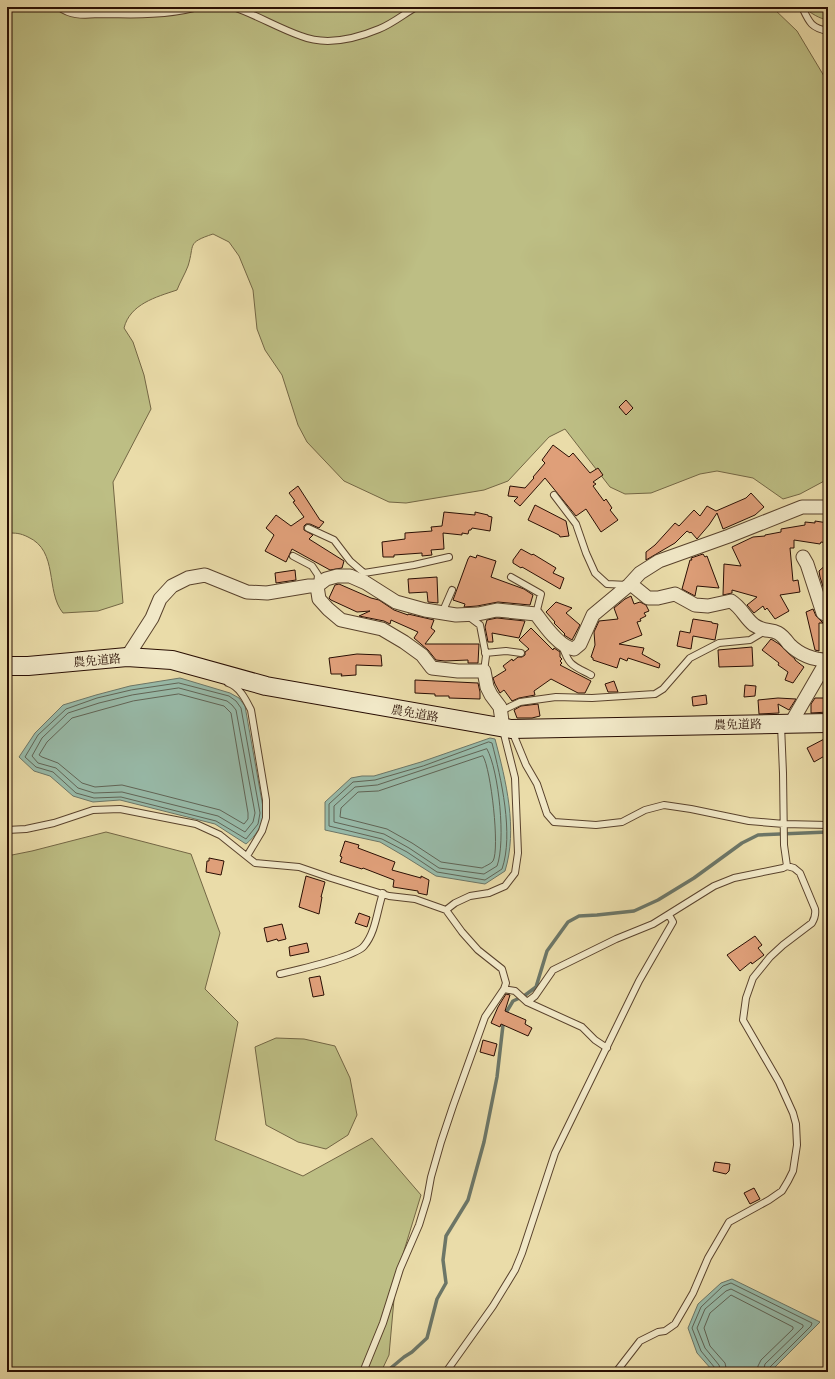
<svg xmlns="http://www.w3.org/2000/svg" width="835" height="1379" font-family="'Gentium Book Plus','Noto Serif JP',serif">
  <rect width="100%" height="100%" fill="#eadca9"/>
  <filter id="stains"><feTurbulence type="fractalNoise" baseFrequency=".005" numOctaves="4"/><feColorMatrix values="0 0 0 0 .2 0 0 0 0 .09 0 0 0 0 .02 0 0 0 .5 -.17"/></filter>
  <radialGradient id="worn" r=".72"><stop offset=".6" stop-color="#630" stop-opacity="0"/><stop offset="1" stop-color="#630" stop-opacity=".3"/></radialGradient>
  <path fill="#bdbe84" stroke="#736644" d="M7 7H772L797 31 824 76 828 80V479L800 494 783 499 753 478 717 471 700 474 651 493 625 494 610 487 565 429 549 437 508 481 484 490 406 503 389 502 344 481 307 442 298 425 282 375 265 350 257 329 253 290 239 256 229 242 213 234C186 243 195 244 188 266 185 274 180 282 177 290 156 297 130 304 124 328L133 342 144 375 151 409 113 482 123 603 98 611 63 613C45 591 59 551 28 537 20 533 16 533 7 533Z
    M804 7H828V20C820 19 810 13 804 7Z
    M106 832 191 854 220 933 205 989 238 1022 215 1140 303 1176 372 1138 421 1195 396 1277 389 1355 381 1372H7V856L32 851Z
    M276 1038 304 1039 335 1046 350 1078 357 1115 348 1135 326 1149 298 1142 266 1125 255 1047Z"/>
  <path fill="#98bbaa" stroke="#6c7667" d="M180 678 230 693 239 698 245 706 264 813C262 826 256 836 246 844L215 824 120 800 93 802 73 796 50 776 34 771 19 757 35 733 63 705 96 695 130 686Z
    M490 738 495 739C506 781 518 829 505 871L485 884 436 876 404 856 380 842 325 830V802L351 778 362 776H374L421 762Z
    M732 1279 820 1322 770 1372H731L712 1370 697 1353 688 1328 698 1304 721 1283Z"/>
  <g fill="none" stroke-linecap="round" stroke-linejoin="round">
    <path stroke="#606456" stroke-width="1" d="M179 683 229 696 236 701 241 708 260 813 258 824 246 839 216 821 121 797 94 798 76 793 53 772 36 767 25 757 38 735 66 709 97 698 131 690Z
      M179 688 227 701 232 705 236 710 255 813 253 822 245 832 218 816 122 792 94 793 78 788 56 768 38 763 32 756 42 738 68 713 99 703 132 695Z
      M179 694 224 706 231 713 248 813V819L244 824 220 810 154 793 122 785 95 787 82 783 58 763 42 757 39 755 47 742 72 718 133 701Z
      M489 742 492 743C501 778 514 834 502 869L485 880 437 872 407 852 382 839 329 826V804L353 782 375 780 423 766Z
      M487 749C499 771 506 842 497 866L484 874 439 868 409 848 384 834 334 822V806L355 787 377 785Z
      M483 756C491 769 500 849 493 861 491 864 485 866 482 868L441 862 412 843 387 829 340 817 341 808 358 792 378 791Z
      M716 1372 715 1368 701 1351 692 1328 701 1307 723 1286 731 1283 812 1323 811 1326 769 1368 768 1372
      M721 1372 719 1365 705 1348 697 1328 705 1309 726 1291 731 1289 803 1325V1327L765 1364 763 1372
      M727 1372 725 1363 710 1346 704 1328 710 1313 731 1295 793 1327V1329L761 1360 758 1366 757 1372"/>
    <path stroke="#6c7667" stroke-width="3.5" d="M386 1372 404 1357 412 1352 427 1338 437 1299 446 1283 443 1260 446 1236 468 1200 484 1142 497 1077 503 1025 507 1011 513 1001 524 996 536 987 547 951 568 922 579 916 597 915 634 911 658 900 694 878 742 843 758 835 828 832"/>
  </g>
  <path fill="#df9f79" stroke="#290e03" d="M626 400 633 408 626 415 619 407Z
    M553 445 569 457 573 453 590 473 598 468 603 475 593 482 596 484 593 486 604 501 606 499 612 508 610 510 618 520 601 532 586 509 576 516 545 478 520 506 514 501 518 497 508 496 510 486 525 488 534 478 533 477 545 463 542 460Z
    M298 486 320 520 324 522 319 528 310 524H306L304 526V530L313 535 309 539 344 561 342 568 330 570 292 549 286 562 265 551 274 535 266 528 276 515 291 526 304 517 293 502 295 501 289 493Z
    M751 493 764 507 755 515 723 529 717 513 709 525 697 539 691 532 690 533 687 531 675 543 646 560V552L655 545 675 523 679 526 694 510 700 516 707 506 716 511 746 498Z
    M535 505 566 521 569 536 560 537 559 535 528 520Z
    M444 512 475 515V512L488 515V516L492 517 490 531 472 528 471 530H469L468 534 462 533V535L443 533 444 549 431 550 432 555 422 556V553L394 555V557H383L382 542 405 539V533L432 531 431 527 442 526Z
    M815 521 828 523 827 543 821 542 820 544 794 540V548H790L793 581 798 580 800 592 780 595 789 611 775 619 767 608 765 610 763 606 754 613 747 605 757 597 732 590V593L723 595 724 564 741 566 732 547 753 537 765 536V535L781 532V529L805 525V522L815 523Z
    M521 549 532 555 533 554 556 568 553 573 564 578 560 589 522 567 521 568 513 563V560Z
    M703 554 705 557 707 556 719 588 697 586 695 596 682 589 690 560H692L691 558Z
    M477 555 496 561 491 577 524 589 533 595 530 605 498 602 477 606 464 607 465 604 453 600 468 559 470 556 476 558Z
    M828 563V596H826L820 577 819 571Z
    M295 570 296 580 276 583 275 573Z
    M437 577 438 603 428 602 427 592 409 593 408 579Z
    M339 584 371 598 379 600 394 610 408 615V614L434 620 431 628 435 631 425 644H479L478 663H468V660L445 661 436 660 428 650 414 638 418 632 391 620 390 624 384 621 359 616 370 611 357 612 331 600 329 598 335 585Z
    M631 596 634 604 640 602 646 605 649 611 644 613 646 616 640 619 641 621 637 622 642 635 619 644 644 648 642 654 660 664 659 668 628 658 627 661 620 658 617 668 593 660V658L591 657 595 645 594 632 599 621 618 619 614 608 625 599Z
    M556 602 572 608 566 613 580 625 572 640 564 635 565 634 554 623 555 622 546 612Z
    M813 609 816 616 823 623H819V651L815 650 806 612Z
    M497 618 525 621 519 638 492 633 493 642H488L485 627 487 620Z
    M693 619 712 622V623L718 624 715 640 693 636 691 649 677 646 680 631 690 633Z
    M531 628 553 650 554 648 560 652V657L562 659 560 661 562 663 560 665 591 681 585 693H578L551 679 534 691 535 695 519 698 512 701 504 690 500 693 495 684 493 678 506 670 503 666 512 659 513 661 518 657H522L525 655V652L529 649 519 640Z
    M771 639 779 644 788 653 795 659V660L804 667 793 683 785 680 788 672 778 665 779 663 762 650Z
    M752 647 753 666 719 667 718 650Z
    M357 654 381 655 382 666 356 665V675L341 676 342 674H331L329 658Z
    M415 680 478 683 480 692V699L449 698V696H435V694L415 693Z
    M614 681 618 692H608L605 684Z
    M745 685 756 686 755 696 744 697Z
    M706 695 707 704 693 706 692 697Z
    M778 698 796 699 789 710 778 704 779 713 759 714 758 700Z
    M815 698H827L828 712 811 713V704Z
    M538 704 540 716 532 718H517L514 710 521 706Z
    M828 737V754L814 762 807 748Z
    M345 841 359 845 358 848 395 862 392 870 421 878V876L429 880 427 895 418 893V891L393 887 394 880 363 868 362 869 340 862 342 857 340 856Z
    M209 858 224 861 221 875 206 872 207 861H209Z
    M306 876 325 882 321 897H322L319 914 299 907Z
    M359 913 370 917 367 927 355 923Z
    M282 924 286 939 278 941 277 939 267 942 264 928Z
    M755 936 762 945 758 948 764 955 752 964 751 962 740 971 727 955Z
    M307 943 309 952 290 956 289 947Z
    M320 976 324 995 313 997 309 978Z
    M506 994 510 995 505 1011 526 1020 525 1024 532 1028 528 1036 501 1024 500 1027 491 1023 498 1007Z
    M483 1040 497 1044 494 1056 480 1052Z
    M715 1162 730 1164 729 1171 726 1174 713 1171Z
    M754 1188 760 1199 750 1204 744 1193Z"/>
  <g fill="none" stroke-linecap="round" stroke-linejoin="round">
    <defs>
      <path id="lane" d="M59 7C74 18 88 14 106 14 139 15 166 15 198 7
        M233 7C257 15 278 28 301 36 326 46 355 39 379 29 392 24 404 14 416 7
        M802 7C809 22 811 28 828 31
        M554 495 576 524 586 553 595 573 607 584 628 585
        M308 528 334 540 350 561 364 573
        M293 556 312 566 318 575 317 585
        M511 577 541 594 536 614
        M366 583 364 573 414 565 449 557
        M442 613 452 590
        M468 616 480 625 486 656 484 671
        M562 645C569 666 572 665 591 675
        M485 653 506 651 521 653
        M228 683C240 687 246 700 251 710L266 800V818L262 831 247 856
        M501 711 520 702 556 697 592 698 655 694 663 689 690 658 719 643 750 640 765 631
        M512 731 526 765 537 784 547 814 554 822 596 825 622 822 645 810 664 805 691 809 749 821 784 824 828 825
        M7 830 26 829 54 823 93 810 120 809 196 824 220 835 255 863 299 867 331 878 389 896 415 899 446 910 455 903 470 896 489 893 505 886 515 873 518 853 515 778 503 730
        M280 974C297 970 355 957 364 946 376 932 377 910 383 893
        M504 989 515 991 527 1002 535 996 553 970 616 939 653 924 714 886 734 878 783 868 787 866
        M527 1002 582 1027 595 1040 607 1048
        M363 1372 383 1323 400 1269 419 1225 427 1199 431 1177 441 1142 453 1106 485 1017 504 989 506 983 502 969 478 950 462 932 446 910
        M446 1372 493 1306 515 1270 522 1253 555 1153 639 981 673 922 669 915
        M616 1372 640 1341 658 1332 665 1331 675 1324 693 1293 708 1258 729 1222 769 1200 782 1191 788 1181 793 1171 797 1145 796 1124 793 1113 779 1082 743 1020 746 998 753 978 770 957 783 945 812 923C815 918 816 915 815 909L800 873 794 868 787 866 784 845 783 773 781 725"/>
      <path id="street" d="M803 557 807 564 823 613 828 616
        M629 585H632L648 598H658L675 594 695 605 708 606 731 601C742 608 745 618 754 625 764 632 770 629 778 633 782 635 786 640 789 644 799 654 813 660 828 660
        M317 586 319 599 328 609 341 620 382 629 404 642 422 655 432 668 458 671H484L487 687 491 695 500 707 503 728
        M127 657 152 618 160 599 172 586 188 578 205 575 247 592 267 593 309 586H317L326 579 337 576H350L366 583 396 602 425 610 456 615 478 614 497 610 536 614C544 625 560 648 574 649L580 644 593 615 629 585 640 573 659 561 729 536 802 507H828
        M791 723 828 659"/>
      <path id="secondary" d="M7 666H28L127 657 172 660 266 686 511 729 828 723"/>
    </defs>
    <use href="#lane" stroke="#59422c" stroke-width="8"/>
    <use href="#street" stroke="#59422c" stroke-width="15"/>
    <use href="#secondary" stroke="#290e03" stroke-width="20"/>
    <use href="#lane" stroke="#f1e8c7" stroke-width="6"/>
    <use href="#street" stroke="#f1e8c7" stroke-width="13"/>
    <use href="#secondary" stroke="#f1e8c7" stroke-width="18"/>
  </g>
  <g text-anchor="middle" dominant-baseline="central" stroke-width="3.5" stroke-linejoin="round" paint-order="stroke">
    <g font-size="12" fill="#290e03" stroke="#f1e8c7">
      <text transform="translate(97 660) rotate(-5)">農免道路</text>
      <text transform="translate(415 713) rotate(10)">農免道路</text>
      <text transform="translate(738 724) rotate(-1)">農免道路</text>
    </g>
  </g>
  <rect width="835" height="1379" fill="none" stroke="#eadca9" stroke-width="24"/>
  <rect x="8" y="8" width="819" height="1363" fill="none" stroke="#290e03" stroke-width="2"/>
  <rect x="12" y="12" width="811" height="1355" fill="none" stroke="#290e03"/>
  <rect width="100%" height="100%" filter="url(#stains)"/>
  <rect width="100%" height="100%" fill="url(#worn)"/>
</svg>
